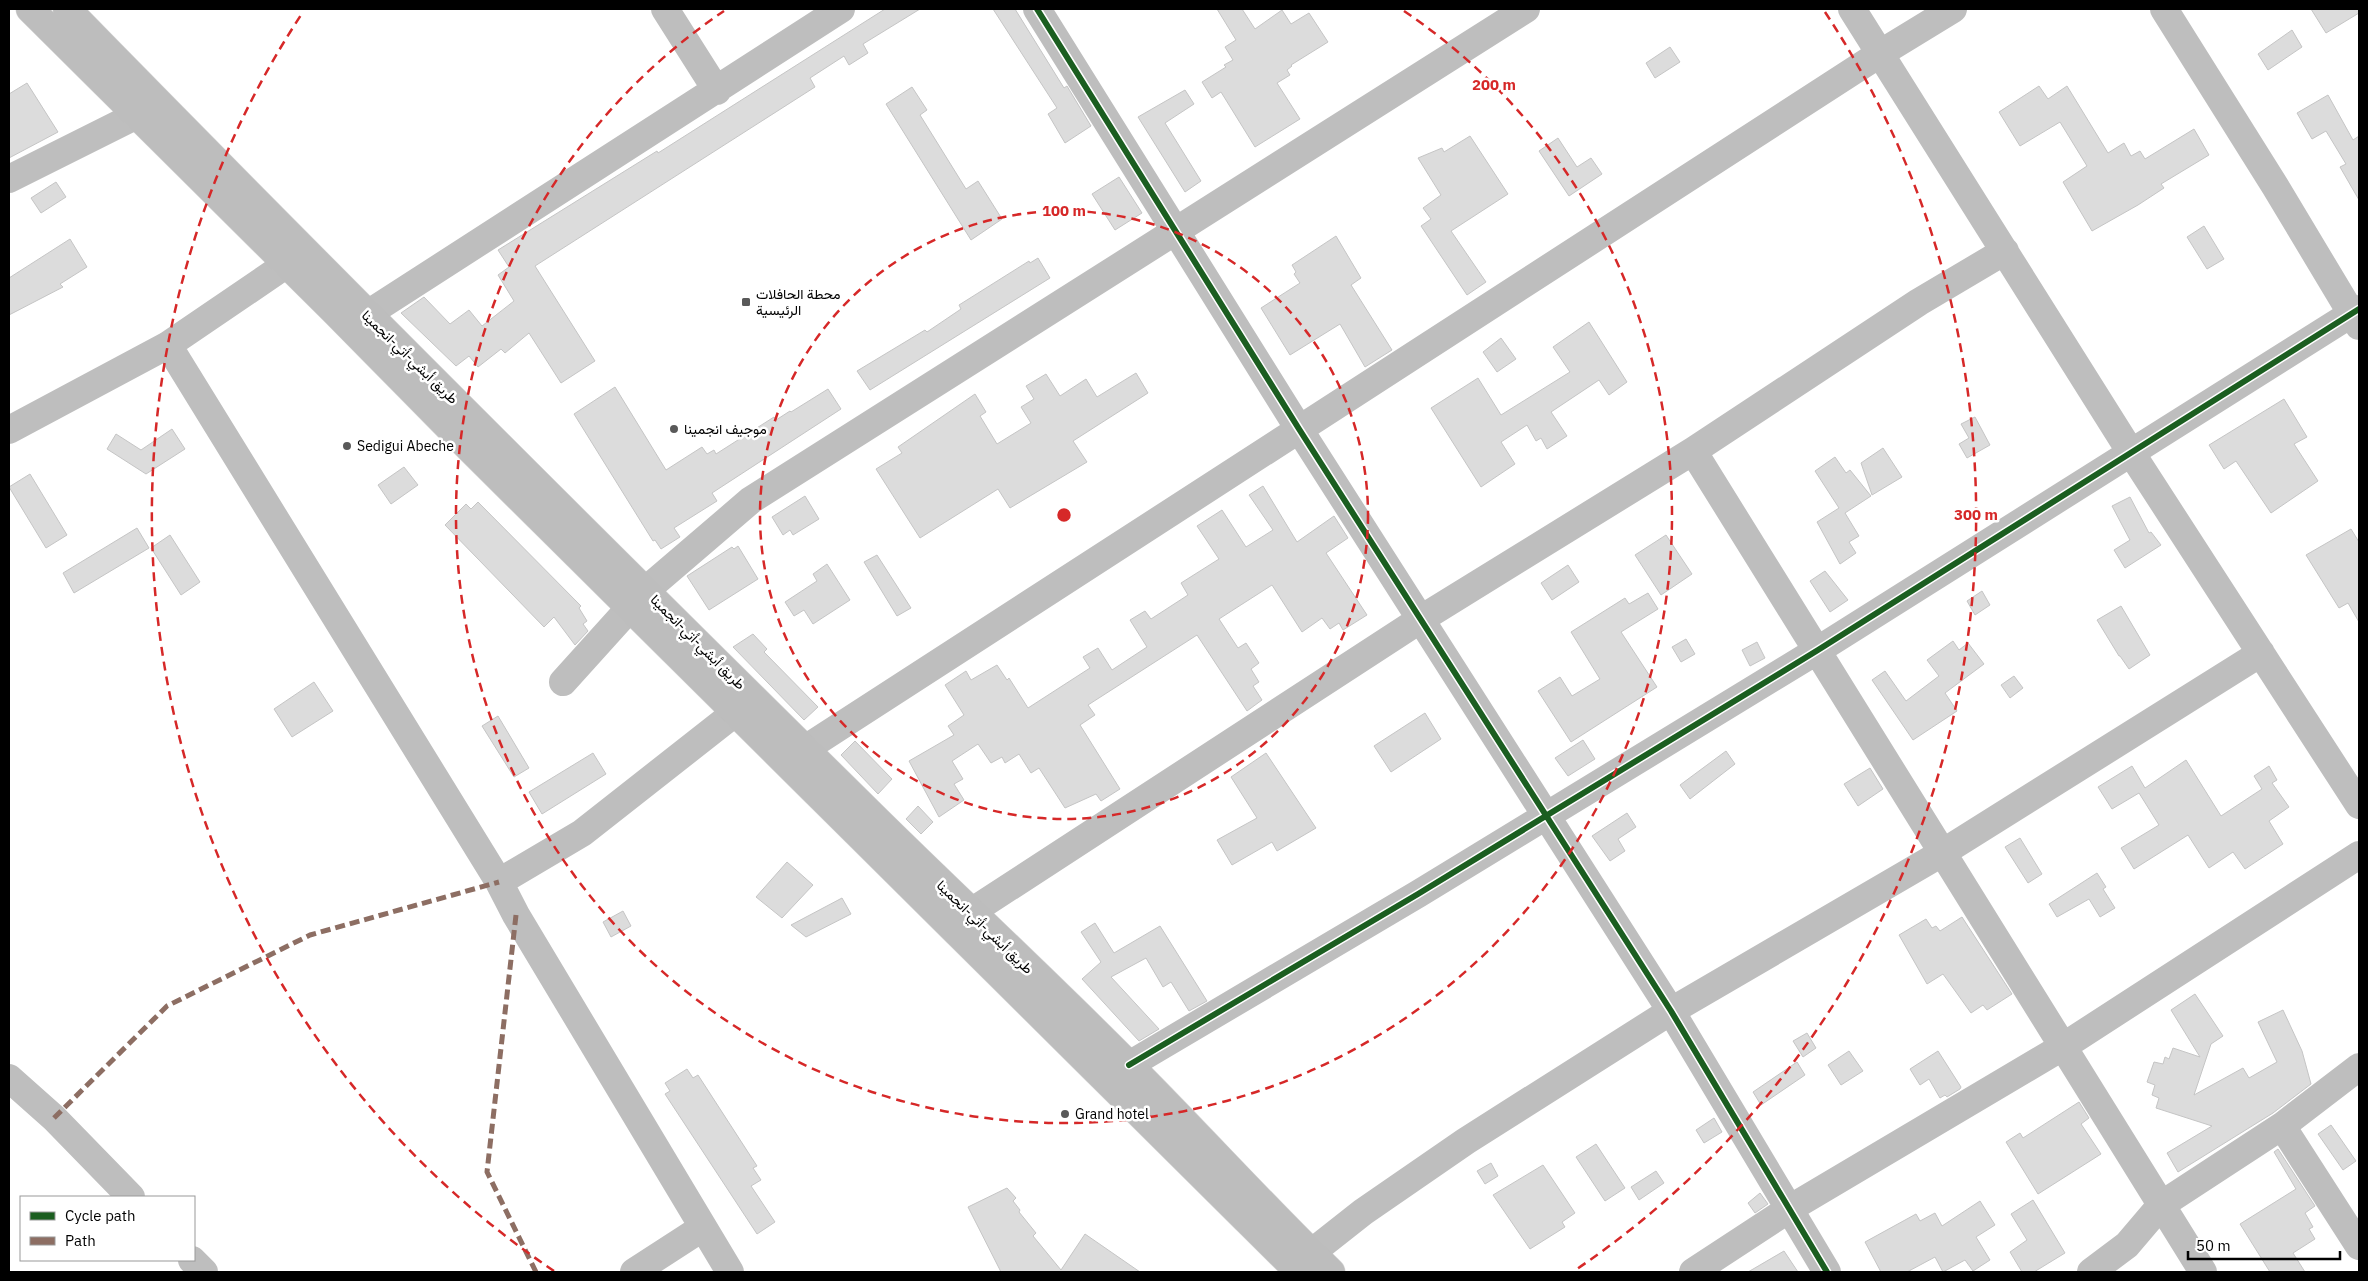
<svg xmlns="http://www.w3.org/2000/svg" width="2368" height="1281" font-family="'IBM Plex Sans',Vazirmatn,sans-serif">
  <rect width="100%" height="100%" fill="#fff"/>
  <path fill="#dcdcdc" stroke="#c5c5c5" d="M885 9H920L863 44 868 53 849 65 844 56 810 78 815 87 535 266 595 361 561 383 529 333 505 353 501 349 478 367 469 356 456 366 401 313 424 297 450 324 469 310 482 326 514 301 498 275 509 267 498 250 657 151 658 153Z
    M993 9H1015L1064 88 1067 86 1091 126 1065 143 1048 114 1057 108Z
    M1217 9H1242L1255 29 1282 10 1291 24 1309 13 1328 42 1291 65 1292 66 1287 70 1290 75 1277 83 1300 119 1255 147 1221 92 1212 98 1202 82 1226 67 1224 65 1233 60 1225 47 1236 40Z
    M2311 9H2359V13L2326 33Z
    M2292 30 2302 47 2268 70 2258 54Z
    M1670 47 1680 62 1655 78 1646 63Z
    M27 83 58 132 9 158V94Z
    M2039 86 2048 99 2067 86 2108 153 2124 143 2131 156 2140 151 2145 159 2194 129 2209 155 2161 184 2164 188 2138 205 2092 231 2063 182 2087 166 2060 122 2020 146 1999 112Z
    M912 87 927 110 920 115 966 189 978 181 1002 219 971 240 886 104Z
    M1185 90 1194 104 1165 123 1201 181 1185 192 1138 117Z
    M2328 95 2353 140 2359 136V200L2340 167 2346 164 2326 131 2312 139 2297 113Z
    M1470 136 1508 194 1451 231 1486 282 1467 295 1421 226 1431 219 1423 208 1441 195 1418 158 1442 148 1444 152Z
    M1558 138 1577 167 1591 158 1602 174 1569 196 1539 151Z
    M1119 177 1142 213 1115 230 1092 194Z
    M56 182 66 197 41 213 31 198Z
    M2204 226 2224 259 2207 269 2187 237Z
    M1336 236 1361 278 1351 285 1392 350 1365 367 1340 324 1290 355 1261 308 1300 283 1294 274 1296 272 1292 265Z
    M70 239 87 267 60 284 63 287 9 315V278Z
    M1038 258 1050 278 870 390 857 371 925 330 927 332 961 309 959 305 1029 261 1030 263Z
    M1589 322 1627 382 1609 395 1599 380 1551 412 1567 436 1547 449 1541 438 1536 441 1527 425 1501 442 1515 464 1481 487 1431 408 1478 378 1501 415 1570 372 1553 347Z
    M1501 338 1516 359 1497 372 1483 352Z
    M1136 373 1148 393 1073 441 1087 462 1010 508 998 489 920 538 876 469 902 453 898 447 975 394 986 412 980 416 997 444 1031 423 1021 407 1034 399 1026 386 1046 374 1060 396 1086 379 1097 397Z
    M615 387 666 470 702 447 707 454 714 450 716 454 774 417 776 420 790 411 791 412 828 389 841 409 712 493 717 501 674 528 680 537 661 549 655 540 653 541 574 414Z
    M2284 399 2307 437 2294 444 2318 481 2271 513 2236 461 2224 469 2209 445Z
    M1975 417 1990 445 1967 458 1959 444 1969 438 1961 424Z
    M172 429 185 449 146 474 107 449 116 434 141 450Z
    M1883 448 1902 477 1872 495 1861 463Z
    M1835 457 1846 473 1850 470 1871 496 1845 513 1859 536 1849 542 1856 553 1840 564 1817 522 1839 508 1815 471Z
    M404 467 418 485 391 504 378 485Z
    M30 474 67 535 46 548 9 487Z
    M1263 486 1297 542 1334 516 1348 538 1326 553 1367 615 1343 630 1339 623 1330 629 1322 618 1302 632 1272 585 1219 619 1238 648 1246 643 1259 663 1251 669 1259 682 1253 686 1262 700 1247 711 1197 635 1088 705 1095 715 1080 725 1120 789 1101 801 1096 794 1065 808 1039 768 1031 773 1019 754 1005 763 1002 757 991 763 978 744 952 761 963 779 954 784 964 800 939 817 909 761 954 735 948 726 964 715 945 685 966 671 971 680 997 665 1007 680 1009 678 1028 708 1090 668 1083 657 1098 648 1112 670 1147 647 1130 620 1145 611 1151 619 1188 595 1181 583 1219 559 1197 526 1222 510 1246 547 1273 530 1249 495Z
    M805 496 819 519 793 535 790 530 783 535 772 517Z
    M2130 497 2149 533 2151 532 2161 545 2125 568 2114 550 2130 540 2112 506Z
    M478 502 581 606 579 608 587 621 583 624 588 631 575 645 554 617 544 627 445 525 466 504 471 509Z
    M137 528 149 548 74 593 63 573Z
    M2351 529 2359 542V622L2348 603 2339 608 2306 555Z
    M170 535 200 582 181 595 151 548Z
    M1666 535 1692 574 1661 595 1635 555Z
    M738 546 758 579 709 610 687 576 732 547 734 549Z
    M877 555 911 608 897 616 864 562Z
    M827 564 850 600 813 624 804 610 794 616 785 602 817 581 813 574Z
    M1568 565 1579 582 1552 600 1541 583Z
    M1825 571 1848 600 1830 612 1810 581Z
    M1982 591 1990 605 1975 615 1967 601Z
    M1648 593 1658 609 1621 632 1657 687 1571 742 1538 691 1560 677 1572 696 1600 679 1571 632 1625 598 1629 604Z
    M2121 606 2150 655 2129 669 2120 656H2119L2097 620Z
    M753 634 767 649 764 652 818 707 804 720 733 647Z
    M1686 639 1695 654 1681 662 1672 647Z
    M1953 641 1959 650 1968 643 1984 664 1945 693 1957 711 1913 740 1872 680 1885 671 1906 701 1939 676 1927 660Z
    M1757 642 1765 658 1750 666 1742 650Z
    M2014 676 2023 688 2010 698 2001 685Z
    M314 682 333 711 292 737 274 709Z
    M1425 713 1441 739 1391 772 1374 746Z
    M498 716 529 768 514 777 482 726Z
    M1583 740 1595 759 1568 776 1555 758Z
    M855 741 892 779 878 794 841 755Z
    M1726 751 1735 764 1690 799 1680 785Z
    M593 753 606 774 542 814 529 792Z
    M1266 753 1316 828 1277 851 1272 842 1232 865 1217 840 1257 818 1231 777Z
    M2186 760 2221 816 2262 789 2254 776 2269 766 2277 780 2272 783 2289 807 2269 821 2283 844 2245 869 2233 852 2209 868 2188 835 2134 869 2121 848 2159 825 2139 793 2112 809 2098 787 2132 766 2145 788Z
    M1870 768 1883 789 1858 806 1844 784Z
    M918 806 933 822 921 834 906 819Z
    M1627 813 1636 827 1618 839 1625 851 1610 861 1592 836Z
    M2020 838 2042 874 2028 883 2005 847Z
    M787 862 813 885 782 918 756 897Z
    M2097 873 2106 887 2103 889 2115 908 2100 917 2089 899 2057 917 2049 904Z
    M842 898 851 914 806 937 791 925Z
    M623 911 631 926 611 937 603 922Z
    M1962 917 2012 994 1987 1010 1983 1005 1971 1013 1943 974 1927 984 1899 935 1926 919 1932 928 1936 926 1940 931Z
    M1095 923 1114 953 1160 926 1207 1001 1189 1011 1171 982 1163 987 1146 958 1111 977 1159 1029 1139 1041 1082 979 1101 962 1081 932Z
    M2195 994 2223 1036 2211 1044 2194 1095 2243 1068 2249 1078 2277 1062 2258 1022 2283 1010 2302 1051 2311 1084 2273 1113 2178 1172 2167 1153 2212 1126 2156 1108 2159 1098 2152 1095 2155 1085 2147 1082 2154 1062 2163 1064 2165 1057 2169 1059 2173 1048 2200 1057 2171 1010Z
    M1807 1033 1816 1048 1803 1057 1793 1041Z
    M1849 1051 1863 1071 1841 1085 1828 1065Z
    M1938 1051 1961 1087 1960 1089 1947 1097 1945 1095 1940 1098 1929 1079 1920 1085 1910 1069Z
    M1797 1062 1805 1075 1761 1105 1753 1092Z
    M687 1069 693 1078 698 1075 757 1166 753 1168 761 1180 751 1186 775 1222 757 1234 665 1094 670 1091 665 1083Z
    M2079 1102 2089 1118 2081 1124 2101 1154 2038 1194 2006 1142 2020 1133 2023 1138Z
    M1714 1118 1722 1132 1704 1143 1696 1130Z
    M2331 1125 2356 1161 2343 1170 2318 1134Z
    M1596 1144 1625 1188 1605 1201 1576 1157Z
    M2278 1149 2315 1206 2305 1213 2313 1227 2309 1229 2315 1239 2293 1253 2305 1272H2270L2240 1224 2296 1189 2274 1152Z
    M1491 1163 1498 1176 1485 1184 1477 1171Z
    M1543 1165 1575 1213 1562 1222 1565 1227 1530 1249 1493 1195Z
    M1656 1171 1664 1183 1639 1200 1631 1187Z
    M1007 1188 1016 1198 1013 1201 1020 1210 1019 1212 1036 1233 1033 1236 1061 1270 1085 1234 1140 1272H1001L968 1207Z
    M1760 1193 1768 1204 1755 1213 1748 1203Z
    M2033 1200 2065 1253 2034 1272H2022L2010 1252 2027 1240 2011 1214Z
    M1980 1201 1995 1225 1976 1237 1990 1260 1973 1271 1965 1260 1943 1272 1935 1257 1907 1272H1881L1865 1242 1916 1214 1920 1221 1935 1213 1942 1226Z
    M1784 1251 1798 1272H1748Z"/>
  <g fill="none" stroke-linecap="round" stroke-linejoin="round">
    <defs>
      <path id="highway" d="M30 9 334 311 469 448 1299 1272
        M67 9C333 281 602 549 873 816 958 900 1046 981 1130 1066 1198 1134 1262 1205 1331 1272"/>
    </defs>
    <use href="#highway" stroke="#dbdbdb" stroke-width="29"/>
    <path stroke="#bebebe" stroke-width="28" d="M665 9 717 91
      M1037 9 1299 429 1671 1011 1827 1272
      M1852 9 2130 451 2359 805
      M2164 9 2275 186 2359 326
      M9 179 137 115 155 101
      M366 315 841 9
      M168 345 499 882 516 915 730 1272
      M9 430 168 345 287 264
      M1693 451 2203 1272
      M563 682 646 590 751 500 1526 9
      M805 749 1881 53 1953 9
      M499 882 582 833 736 712
      M951 925 1421 619 1693 451 1919 302 2005 251
      M1129 1065 1418 894 1818 650 2359 309
      M9 1078 54 1118 131 1197
      M2282 1126 2359 1246
      M1311 1253 1363 1212 1466 1141 1671 1011 1942 853 2261 653
      M192 1260 204 1272
      M634 1272 702 1228
      M1693 1272 1789 1209 2064 1046 2359 855
      M2091 1272 2127 1245 2161 1205 2282 1126 2359 1067"/>
    <use href="#highway" stroke="#bdbdbd" stroke-width="28"/>
    <path stroke="#8d6e63" stroke-width="5" stroke-dasharray="10 5" stroke-linecap="butt" d="M516 915 487 1172 536 1272
      M54 1118 167 1006 310 935 499 882"/>
    <defs>
      <path id="cycleway" d="M1037 9 1299 429 1671 1011 1827 1272
        M1129 1065 1418 894 1818 650 2359 309"/>
    </defs>
    <use href="#cycleway" stroke="#fff" stroke-width="9"/>
    <use href="#cycleway" stroke="#1b5e20" stroke-width="6"/>
  </g>
  <g fill="none" stroke="#d62828" stroke-width="2.5" stroke-dasharray="9 6">
    <circle cx="1064" cy="515" r="304"/>
    <path d="M1404 11A608 608 0 1 1 724 11"/>
    <path d="M554 1271A912 912 0 0 1 303 12M1825 12A912 912 0 0 1 1574 1271"/>
  </g>
  <g fill="#595959" stroke="#fff" stroke-width="2">
    <rect x="741" y="297" width="10" height="10" rx="2.5"/>
    <circle cx="674" cy="429" r="5"/>
    <circle cx="347" cy="446" r="5"/>
    <circle cx="1065" cy="1114" r="5"/>
  </g>
  <g text-anchor="middle" dominant-baseline="central" stroke-width="5" stroke-linejoin="round" paint-order="stroke">
    <g font-size="14" fill="#000" stroke="#fff" text-anchor="start">
      <text x="756" y="294">محطة الحافلات<tspan x="756" dy="16">الرئيسية</tspan></text>
      <text x="684" y="429">موجيف انجمينا</text>
      <text x="357" y="446">Sedigui Abeche</text>
      <text x="1075" y="1114">Grand hotel</text>
    </g>
    <g font-size="14" fill="#000" stroke="#fff">
      <text transform="translate(410 357) rotate(44)">طريق أبشي-أتي-انجمينا</text>
      <text transform="translate(698 642) rotate(45)">طريق أبشي-أتي-انجمينا</text>
      <text transform="translate(985 927) rotate(44)">طريق أبشي-أتي-انجمينا</text>
    </g>
  </g>
  <circle cx="1064" cy="515" r="8" fill="#d62828" stroke="#fff" stroke-width="2.5"/>
  <g font-size="15" text-anchor="middle" font-weight="bold" fill="#d62828" stroke="#fff" stroke-width="5" stroke-linejoin="round" paint-order="stroke">
    <text x="1494" y="90">200 m</text>
    <text x="1064" y="216">100 m</text>
    <text x="1976" y="520">300 m</text>
  </g>
  <rect width="2368" height="1281" fill="none" stroke="#000000" stroke-width="20"/>
  <rect x="20" y="1196" width="175" height="65" fill="#ffffff" stroke="#999999"/>
  <rect x="30" y="1212" width="25" height="8" fill="#1b5e20" stroke="#999999"/>
  <text x="65" y="1221" font-size="15" fill="#000000">Cycle path</text>
  <rect x="30" y="1237" width="25" height="8" fill="#8d6e63" stroke="#999999"/>
  <text x="65" y="1246" font-size="15" fill="#000000">Path</text>
  <path d="M2188 1251v8h152v-8" fill="none" stroke="#000000" stroke-width="2.5"/>
  <text x="2196" y="1251" font-size="15" fill="#000000" stroke="#ffffff" stroke-width="4" paint-order="stroke">50 m</text>
</svg>
